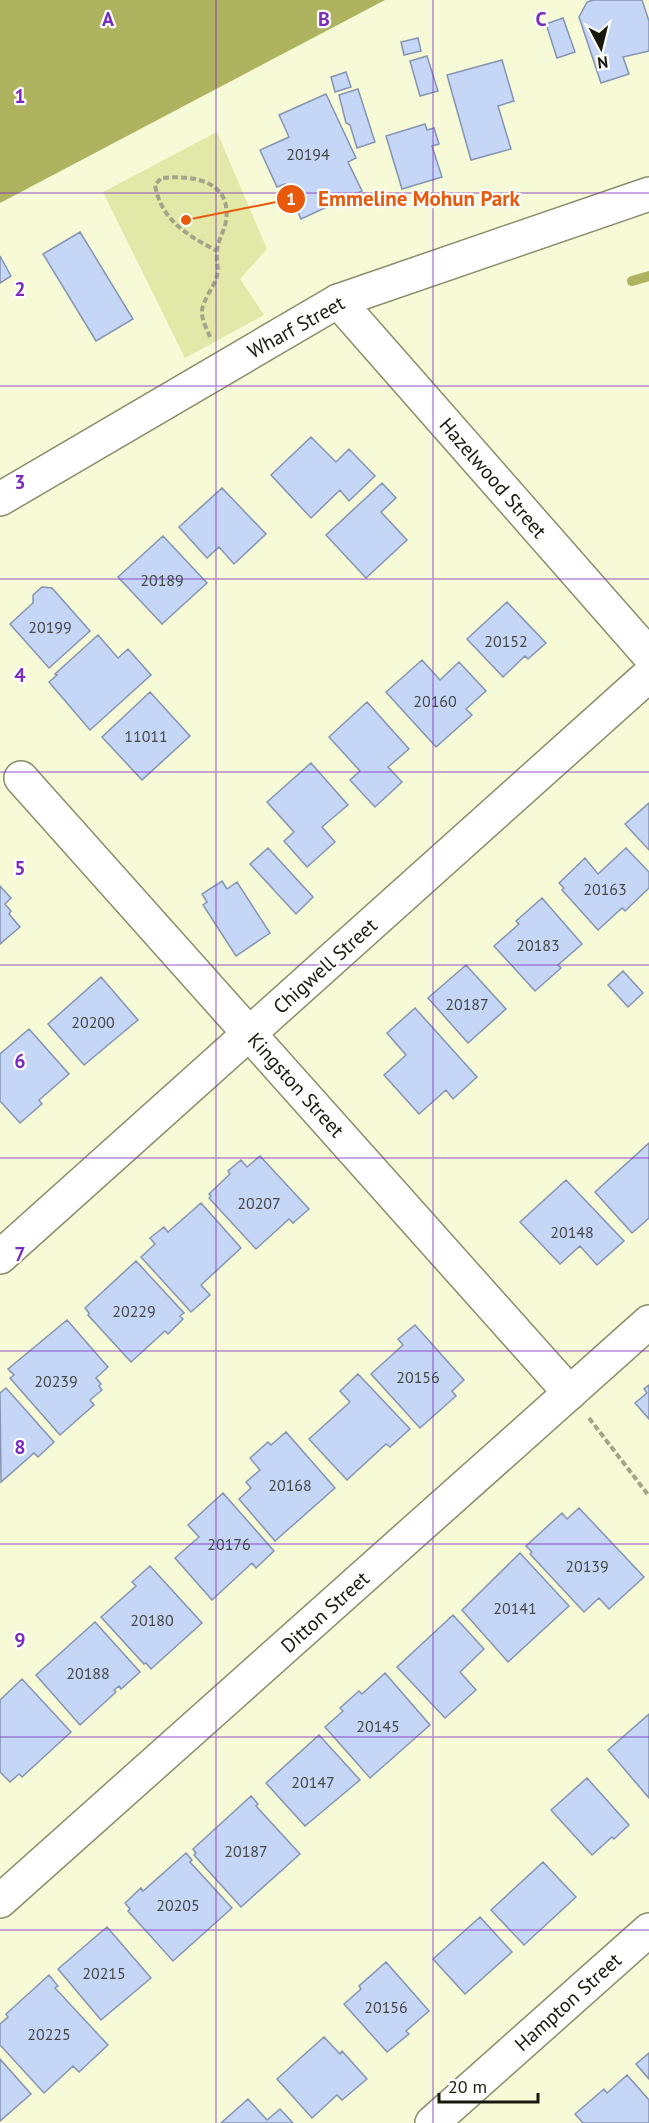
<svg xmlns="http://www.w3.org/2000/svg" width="649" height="2123" font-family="'PT Sans',sans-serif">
  <rect width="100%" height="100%" fill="#f6fad6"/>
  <path fill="#e2e8a7" d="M217 132 267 249 240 279 264 315 185 358 103 192Z"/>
  <path fill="#adb35f" d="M0 0H385L0 203Z"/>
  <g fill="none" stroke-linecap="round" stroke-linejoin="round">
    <path stroke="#adb35f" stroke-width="10" d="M632 281 649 276"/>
  </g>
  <path fill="#c6d6f6" stroke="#8594b2" stroke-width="1.5" d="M593 0H642L649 21V51L623 57 629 74 601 83 579 17 587 2Z
    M563 18 575 52 557 58 546 24Z
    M418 38 421 51 404 55 401 42Z
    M427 56 438 91 420 96 410 61Z
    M502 60 514 101 498 106 511 149 471 160 447 75Z
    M346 72 351 87 335 92 331 77Z
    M358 89 375 142 357 148 350 125 346 123 339 95Z
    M326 94 356 158 348 162 362 191 301 219 285 184 277 187 260 150 289 137 279 115Z
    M425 124 427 130 434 128 439 144 432 146 442 177 402 189 386 136Z
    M80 232 133 319 96 341 43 254Z
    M0 256 11 276 0 283Z
    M311 437 336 462 349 449 375 476 349 501 340 490 311 518 271 475Z
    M382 483 396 498 381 512 407 540 366 578 326 535Z
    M222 488 266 534 234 564 219 547 207 558 179 527Z
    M163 536 207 583 162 624 118 577Z
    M42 587 52 588 90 631 49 668 10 624 33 603V595Z
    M507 602 546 643 528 659 525 656 503 677 467 639Z
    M98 635 118 658 128 649 151 675 90 730 49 682 57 675 55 674Z
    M422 660 440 680 459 662 486 691 466 709 472 715 436 747 386 692Z
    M150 692 190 736 142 780 102 737Z
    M367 702 409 749 388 767 402 782 375 807 350 780 360 771 329 737Z
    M311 763 348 805 322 827 335 842 307 867 284 841 294 832 267 802Z
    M649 803V850L625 824Z
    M268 848 313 897 296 914 250 864Z
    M626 848 649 872V888L625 911 622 908 598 930 562 890 564 888 559 883 585 858 598 874Z
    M222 881 227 889 237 882 270 933 236 956 203 905 207 902 202 894Z
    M0 886 11 898 5 904 11 911 9 914 20 927 0 944Z
    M542 898 582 944 558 965 561 968 535 991 494 946 519 924 516 921Z
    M466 965 506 1009 468 1043 428 998Z
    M623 971 643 993 628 1007 608 985Z
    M101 977 138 1020 84 1065 48 1024Z
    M415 1008 477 1077 453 1099 446 1090 419 1114 384 1075 406 1055 387 1033Z
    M29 1029 69 1074 39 1100 42 1104 20 1123 0 1101V1054Z
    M649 1143V1218L632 1233 595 1192Z
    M260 1156 309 1209 293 1223 289 1219 256 1249 209 1198 211 1196 209 1194 230 1174 228 1171 241 1160 247 1167Z
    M566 1180 624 1241 597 1265 580 1246 560 1264 520 1222Z
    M201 1203 241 1248 201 1285 210 1295 191 1312 141 1257 155 1244 150 1238 164 1227 168 1232Z
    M136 1261 184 1313 180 1316 183 1319 168 1334 165 1331 131 1362 88 1315 89 1313 85 1308Z
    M67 1320 108 1367 96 1378 101 1384 99 1386 102 1390 90 1400 94 1405 60 1435 10 1378 14 1375 8 1369Z
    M415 1325 464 1380 452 1391 456 1396 420 1428 371 1374 403 1345 398 1339Z
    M358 1374 410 1429 390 1447 386 1444 347 1480 309 1439 350 1402 340 1391Z
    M649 1385V1419L635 1403 647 1393 644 1389Z
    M6 1388 54 1442 38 1457 34 1453 1 1482 0 1393Z
    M286 1432 335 1488 275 1541 239 1499 251 1488 246 1482 260 1470 250 1458 268 1442 271 1445Z
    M223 1493 274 1551 256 1568 252 1563 212 1600 175 1558 199 1537 188 1525Z
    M579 1508 644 1577 609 1609 599 1598 584 1612 530 1554 532 1552 526 1546 562 1513 567 1519Z
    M520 1553 569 1606 508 1662 462 1610Z
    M150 1566 202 1623 151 1669 146 1663 144 1664 101 1617 136 1586 132 1582Z
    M453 1615 484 1649 460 1672 476 1690 445 1718 397 1667Z
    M95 1622 140 1672 121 1689 119 1686 114 1690 116 1692 80 1725 36 1675Z
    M385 1673 430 1725 370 1778 325 1727 343 1711 340 1708 359 1691 362 1694Z
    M22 1679 71 1732 22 1777 19 1774 10 1782 0 1772V1700Z
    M649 1714V1798L608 1750Z
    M319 1735 360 1780 305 1826 266 1783Z
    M587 1778 629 1825 614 1839 612 1837 592 1855 551 1810Z
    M251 1796 258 1804 256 1806 300 1854 241 1907 194 1855 196 1853 193 1849Z
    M186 1853 192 1860 190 1862 232 1908 173 1961 128 1911 130 1909 125 1903 141 1888 143 1891Z
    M543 1862 576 1897 524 1945 491 1910Z
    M480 1917 512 1952 465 1994 433 1959Z
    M107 1927 151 1978 101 2020 58 1969Z
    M386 1962 429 2011 406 2031 409 2034 387 2052 344 2004 361 1989 359 1986Z
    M49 1975 58 1986 55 1988 108 2045 79 2072 73 2066 44 2093 0 2045V2024L8 2017 6 2014Z
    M324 2037 340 2054 342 2051 367 2079 342 2100 337 2095 312 2118 277 2079Z
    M649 2053V2079L636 2064Z
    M0 2059 31 2094 0 2121Z
    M627 2075 649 2100V2123H583L575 2114 604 2089 607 2093Z
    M248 2099 267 2120 280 2109 293 2123H221Z"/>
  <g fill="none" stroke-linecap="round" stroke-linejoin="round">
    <defs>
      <path id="street" d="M338 301 649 655
        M21 778 570 1393
        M0 1257 649 675
        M0 1901 649 1322
        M432 2123 649 1930"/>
      <path id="secondary" d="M0 499 338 301 649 194"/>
    </defs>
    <use href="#street" stroke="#8a8d6c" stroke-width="36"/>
    <use href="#secondary" stroke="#8a8d6c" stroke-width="36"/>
    <path stroke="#a2a589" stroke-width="4" stroke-dasharray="6 3" stroke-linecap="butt" d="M210 337C207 329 201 319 202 310 204 298 214 287 217 276 219 268 216 260 217 252 217 242 224 232 226 221 232 180 192 175 161 178L155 185C161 220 187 235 217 251
      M589 1418 649 1496"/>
    <use href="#street" stroke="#fff" stroke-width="33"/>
    <use href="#secondary" stroke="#fff" stroke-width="33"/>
  </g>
  <path fill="none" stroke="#7b2cbf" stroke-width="1.5" stroke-opacity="0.55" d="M216 0V2123M433 0V2123M0 193H649M0 386H649M0 579H649M0 772H649M0 965H649M0 1158H649M0 1351H649M0 1544H649M0 1737H649M0 1930H649"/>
  <g text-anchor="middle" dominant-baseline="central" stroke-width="4.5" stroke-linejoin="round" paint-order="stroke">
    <g font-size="16" fill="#444846">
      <text x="308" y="154">20194</text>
      <text x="162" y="580">20189</text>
      <text x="50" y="627">20199</text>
      <text x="506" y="641">20152</text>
      <text x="435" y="701">20160</text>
      <text x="146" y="736">11011</text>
      <text x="605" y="889">20163</text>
      <text x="538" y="945">20183</text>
      <text x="467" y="1004">20187</text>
      <text x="93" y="1022">20200</text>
      <text x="259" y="1203">20207</text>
      <text x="572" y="1232">20148</text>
      <text x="134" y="1311">20229</text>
      <text x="418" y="1377">20156</text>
      <text x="56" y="1381">20239</text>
      <text x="290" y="1485">20168</text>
      <text x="229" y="1544">20176</text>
      <text x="587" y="1566">20139</text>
      <text x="515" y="1608">20141</text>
      <text x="152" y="1620">20180</text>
      <text x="88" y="1673">20188</text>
      <text x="378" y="1726">20145</text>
      <text x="313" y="1782">20147</text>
      <text x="246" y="1851">20187</text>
      <text x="178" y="1905">20205</text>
      <text x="104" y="1973">20215</text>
      <text x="386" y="2007">20156</text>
      <text x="49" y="2034">20225</text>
    </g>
    <g font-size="20" fill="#18190c" stroke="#fff">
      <text transform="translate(296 327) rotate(-29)">Wharf Street</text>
      <text transform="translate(493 478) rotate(49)">Hazelwood Street</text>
      <text transform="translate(325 966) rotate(-42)">Chigwell Street</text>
      <text transform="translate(296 1085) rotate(48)">Kingston Street</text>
      <text transform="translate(325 1612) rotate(-42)">Ditton Street</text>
      <text transform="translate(568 2002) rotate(-42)">Hampton Street</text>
    </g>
  </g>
  <g font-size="20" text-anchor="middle" font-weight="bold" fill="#7b2cbf" stroke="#fff" stroke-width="4.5" stroke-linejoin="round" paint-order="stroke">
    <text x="108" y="26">A</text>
    <text x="324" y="26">B</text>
    <text x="541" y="26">C</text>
    <text x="20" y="103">1</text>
    <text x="20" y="296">2</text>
    <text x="20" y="489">3</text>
    <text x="20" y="682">4</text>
    <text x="20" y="875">5</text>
    <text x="20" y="1068">6</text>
    <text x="20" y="1261">7</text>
    <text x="20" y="1454">8</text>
    <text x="20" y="1647">9</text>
  </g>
  <path fill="none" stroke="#e8590c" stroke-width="2" d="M186 220L291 199"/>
  <g fill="#e8590c" stroke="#fff" stroke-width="2">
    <circle cx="186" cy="220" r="6"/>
    <circle cx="291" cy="199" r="15"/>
  </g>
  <g font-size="18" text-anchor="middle" font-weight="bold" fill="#fff">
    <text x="291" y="205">1</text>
  </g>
  <g font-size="21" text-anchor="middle" font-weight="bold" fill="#e8590c" stroke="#fff" stroke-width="4.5" stroke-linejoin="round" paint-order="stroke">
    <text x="419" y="206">Emmeline Mohun Park</text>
  </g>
  <g transform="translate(601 48) rotate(173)" stroke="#ffffff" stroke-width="4.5" paint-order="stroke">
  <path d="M0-4.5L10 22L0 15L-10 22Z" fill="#18190c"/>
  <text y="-9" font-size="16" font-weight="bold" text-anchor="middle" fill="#18190c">N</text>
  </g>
  <path d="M439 2093v9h99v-9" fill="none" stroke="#18190c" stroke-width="3"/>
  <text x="448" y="2093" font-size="18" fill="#18190c" stroke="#ffffff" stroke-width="4.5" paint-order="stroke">20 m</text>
</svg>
